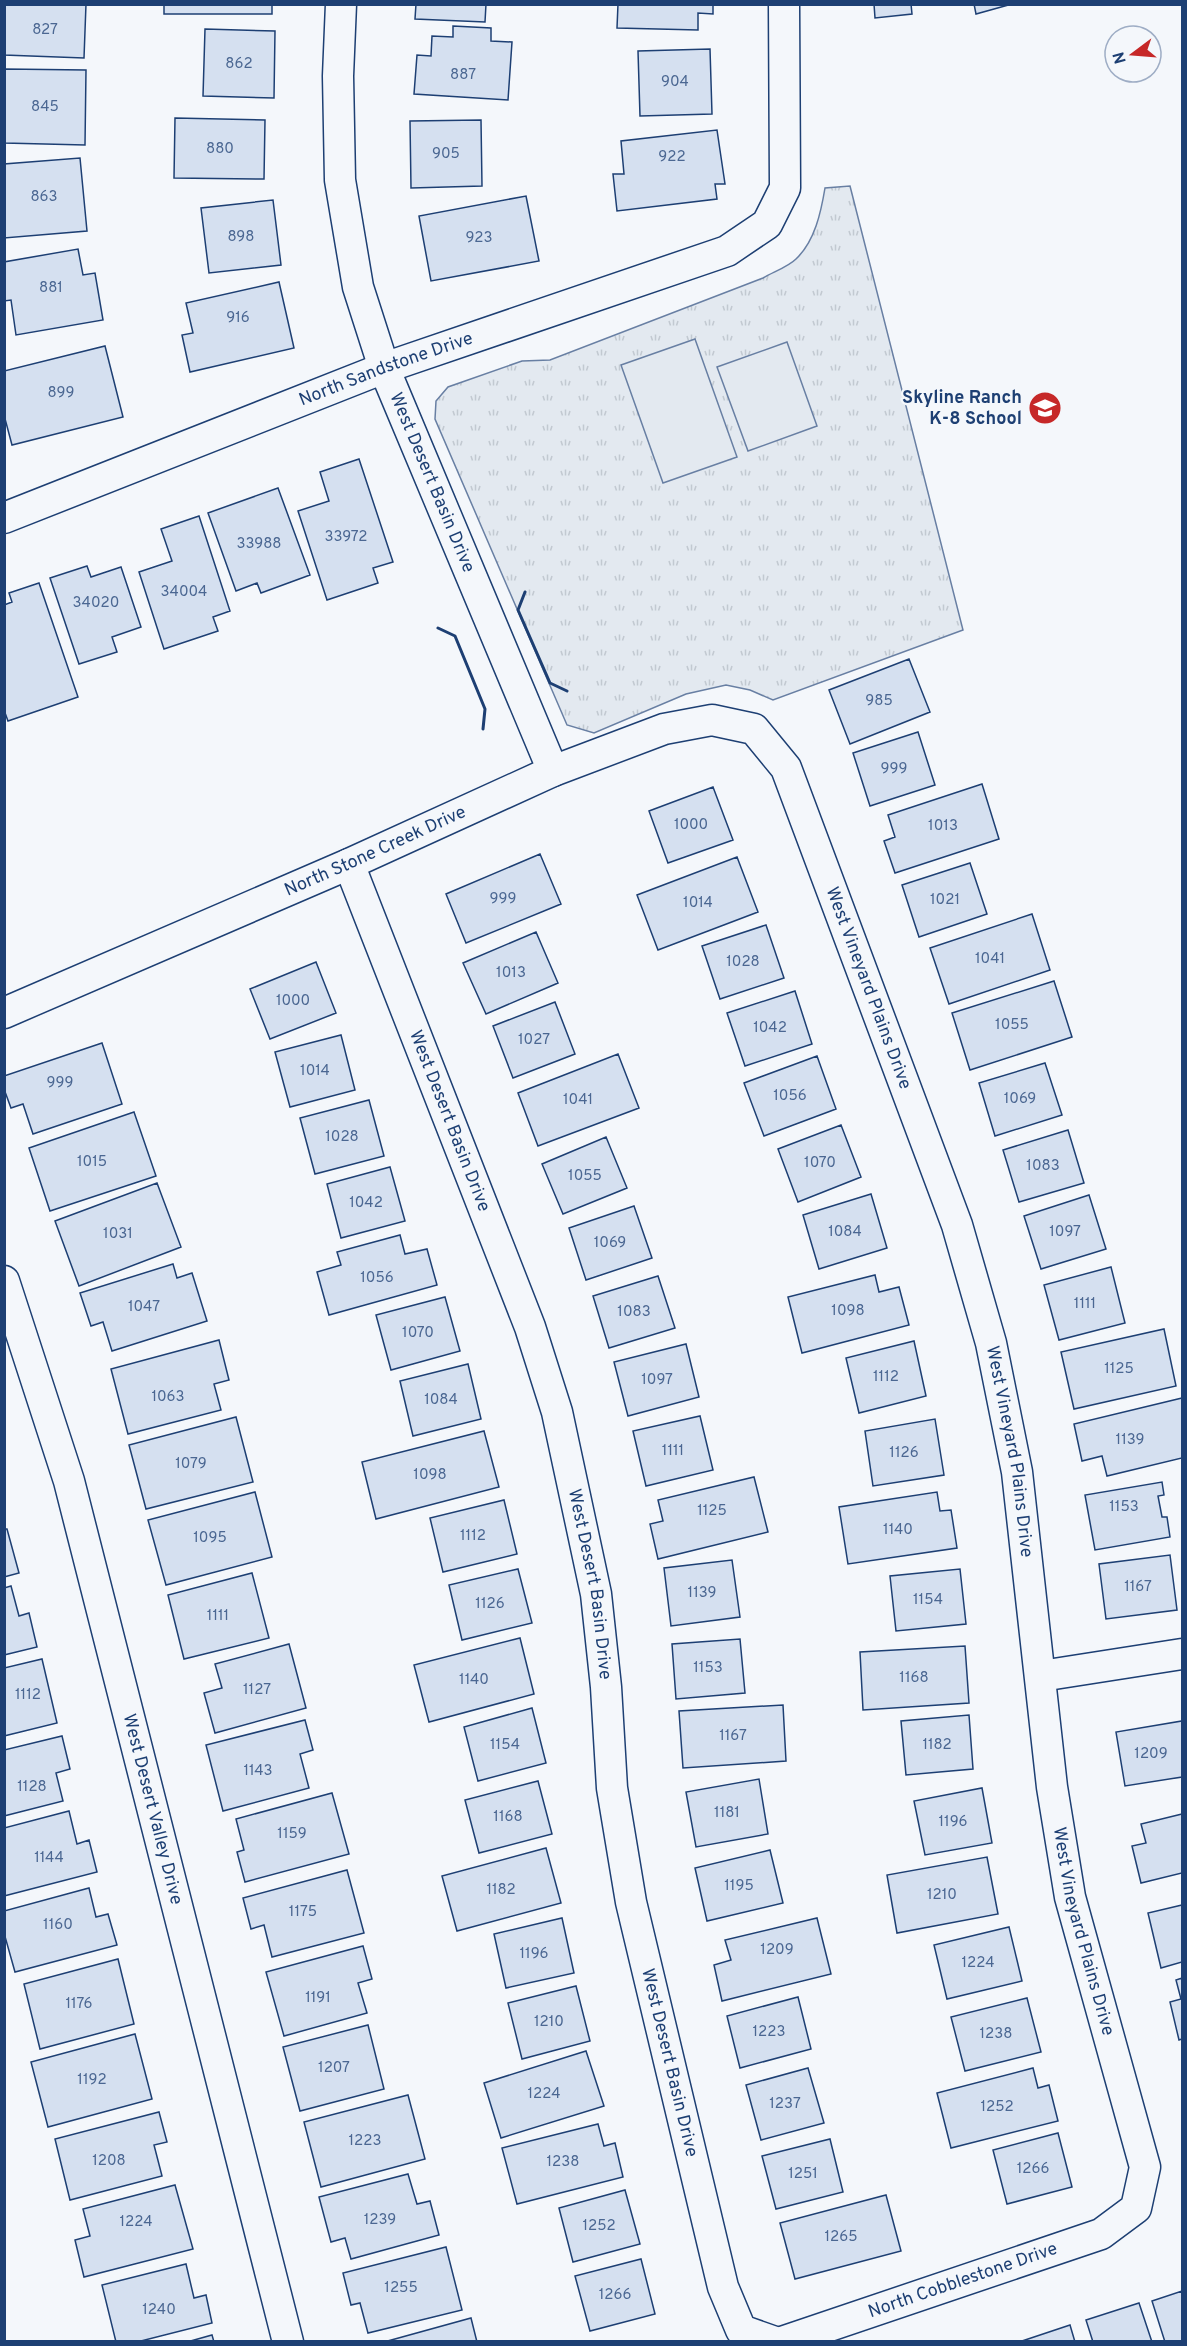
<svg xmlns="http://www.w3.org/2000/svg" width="1187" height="2346" font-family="Overpass,sans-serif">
  <defs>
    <pattern id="park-tufts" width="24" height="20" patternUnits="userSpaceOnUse" patternTransform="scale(1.5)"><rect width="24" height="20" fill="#e3e9f0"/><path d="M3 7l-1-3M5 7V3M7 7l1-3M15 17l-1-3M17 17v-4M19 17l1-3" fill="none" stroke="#c2c9d1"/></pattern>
  </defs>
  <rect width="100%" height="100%" fill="#f4f7fb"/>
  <path fill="url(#park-tufts)" stroke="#687fa3" stroke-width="1.5" d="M850 186 963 630 773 700 750 690 726 685 686 694 594 733 567 725 435 419 436 401 448 387 522 361 550 360 763 278C773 272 788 267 796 259 815 241 821 212 825 188Z"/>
  <path fill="#e3e9f0" stroke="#687fa3" stroke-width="1.5" d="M695 339 737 457 663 483 621 365Z
    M787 342 817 426 748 451 717 367Z"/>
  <path fill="#d5e0f0" stroke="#1d3f73" stroke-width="1.5" d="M4 4H86L84 58 4 55Z
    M164 4H272V14H164Z
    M416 4H486L485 22 415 19Z
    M618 4H713V14L698 13V30L617 28Z
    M874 4H911L912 14 875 18Z
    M974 4H1012L976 14Z
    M453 26 491 28V41L512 42 508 100 414 94 417 55 431 56 432 36 453 37Z
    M205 29 275 31 274 98 203 96Z
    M710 49 712 114 640 116 638 51Z
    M4 69 86 70 85 145 4 143Z
    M175 118 265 120 264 179 174 178Z
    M481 120 482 186 411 188 410 121Z
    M717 130 725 184H715L717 199 617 211 613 174H624L621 141Z
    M80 158 87 231 4 238V164Z
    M526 196 539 261 431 281 419 216Z
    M273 200 281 265 209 273 201 208Z
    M78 249 83 275 95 273 103 320 16 335 11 300 4 301V262Z
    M279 282 294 348 190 372 182 335 193 333 186 303Z
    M105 346 123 417 12 445 4 415V371Z
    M359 459 393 562 373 568 378 583 327 600 298 511 329 501 320 472Z
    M278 488 310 575 261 593 257 583 236 591 208 513Z
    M199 516 230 611 213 617 218 631 164 649 139 572 172 561 161 529Z
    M87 566 91 577 121 567 141 627 112 637 117 652 79 664 50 578Z
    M39 583 78 697 8 721 4 710V605L12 602 9 593Z
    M909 659 930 712 850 744 829 690Z
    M918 732 935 785 870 806 853 753Z
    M982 784 999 839 895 873 884 841 895 837 888 815Z
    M713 787 733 840 668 863 649 811Z
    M540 854 561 904 466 943 446 894Z
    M737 857 758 912 658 950 637 895Z
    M970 863 987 914 919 937 902 885Z
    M1032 914 1050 970 949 1004 930 948Z
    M766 925 784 978 720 999 702 946Z
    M536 932 558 983 486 1014 463 963Z
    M316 962 336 1013 270 1039 250 989Z
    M1054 981 1072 1037 970 1070 952 1013Z
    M795 991 812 1044 745 1066 727 1013Z
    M555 1002 575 1054 513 1078 493 1026Z
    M341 1035 355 1090 290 1107 275 1052Z
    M102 1043 122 1104 33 1134 23 1104 11 1108 4 1089V1076Z
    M618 1054 639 1108 538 1146 518 1093Z
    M817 1056 836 1109 764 1136 744 1083Z
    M1045 1063 1062 1115 995 1136 979 1083Z
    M369 1100 384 1156 315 1174 300 1118Z
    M134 1112 156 1176 50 1211 29 1148Z
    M841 1125 861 1177 798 1202 778 1149Z
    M1068 1130 1084 1183 1019 1202 1003 1150Z
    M606 1137 627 1188 563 1214 542 1164Z
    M390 1167 405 1221 341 1238 327 1184Z
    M157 1183 181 1247 79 1286 55 1221Z
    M871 1194 887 1248 819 1269 803 1215Z
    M1089 1195 1106 1249 1041 1269 1024 1216Z
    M634 1206 652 1258 586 1280 569 1228Z
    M400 1235 405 1254 427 1249 437 1285 329 1315 317 1272 341 1265 337 1252Z
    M173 1264 177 1278 192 1273 207 1321 112 1351 103 1322 91 1326 80 1293Z
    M1111 1267 1125 1323 1059 1340 1044 1285Z
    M875 1275 879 1292 899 1287 909 1325 802 1353 788 1297Z
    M658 1276 675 1328 609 1348 593 1296Z
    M445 1297 460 1351 391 1370 376 1315Z
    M1164 1329 1176 1386 1074 1409 1061 1352Z
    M219 1340 229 1380 214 1384 221 1410 128 1434 111 1369Z
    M914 1341 926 1396 859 1413 846 1358Z
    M686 1344 699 1397 628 1416 614 1362Z
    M468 1364 481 1419 413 1436 400 1381Z
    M1182 1398V1458L1107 1476 1102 1456 1082 1461 1074 1424Z
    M700 1416 713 1470 646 1486 633 1431Z
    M236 1417 253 1482 146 1509 129 1445Z
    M935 1419 944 1475 873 1486 865 1431Z
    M484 1431 499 1487 376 1519 362 1462Z
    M754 1477 768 1532 658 1559 650 1524 663 1521 658 1500Z
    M1162 1482 1164 1495 1158 1496 1162 1517H1167L1170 1537 1095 1550 1085 1495Z
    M255 1492 272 1557 166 1585 148 1520Z
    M937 1492 940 1511 951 1510 957 1548 848 1564 839 1507Z
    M504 1500 517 1554 443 1572 430 1518Z
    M4 1529H7L19 1573 4 1577Z
    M1170 1555 1177 1610 1106 1619 1099 1564Z
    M732 1560 740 1617 671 1626 664 1568Z
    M518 1569 532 1623 462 1640 449 1585Z
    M960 1569 966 1624 896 1631 890 1576Z
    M252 1573 269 1638 184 1659 168 1595Z
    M11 1586 19 1616 29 1613 37 1647 4 1655V1588Z
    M520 1638 534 1694 429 1722 414 1665Z
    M740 1639 745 1693 676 1699 672 1644Z
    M289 1644 306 1708 215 1733 204 1693 222 1688 215 1664Z
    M965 1646 969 1703 863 1710 860 1652Z
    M42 1659 57 1723 4 1736V1668Z
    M783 1705 786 1761 683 1768 679 1711Z
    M532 1708 546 1763 478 1781 464 1727Z
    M969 1715 973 1769 906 1775 901 1721Z
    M305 1720 313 1750 300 1754 309 1788 223 1811 206 1745Z
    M1182 1721V1777L1125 1786 1116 1732Z
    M62 1736 70 1769 56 1773 63 1801 4 1816V1750Z
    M759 1779 768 1834 696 1847 686 1792Z
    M538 1781 552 1834 479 1853 465 1800Z
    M982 1788 992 1843 925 1855 914 1801Z
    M332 1793 349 1854 245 1882 237 1852 244 1850 236 1819Z
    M69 1811 77 1844 89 1840 97 1872 4 1896V1828Z
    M1182 1814V1873L1141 1883 1132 1846 1146 1843 1141 1824Z
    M546 1848 561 1903 457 1931 442 1876Z
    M770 1850 783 1903 707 1921 695 1868Z
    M987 1857 998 1914 897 1933 887 1875Z
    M347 1870 364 1933 272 1957 264 1925 251 1929 243 1898Z
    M89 1888 96 1917 108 1914 117 1945 15 1972 4 1933V1911Z
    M1182 1905V1962L1161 1968 1148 1913Z
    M562 1918 574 1973 506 1988 494 1934Z
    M817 1918 831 1974 722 2001 714 1965 731 1960 725 1940Z
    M1009 1927 1022 1981 947 1999 934 1945Z
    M363 1946 372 1979 358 1983 367 2013 284 2036 266 1972Z
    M118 1959 134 2024 40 2049 24 1984Z
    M1182 1978V2039L1179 2040 1170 2002 1181 1999 1176 1980Z
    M576 1986 590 2041 522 2059 508 2003Z
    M798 1997 811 2049 740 2068 727 2016Z
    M1027 1998 1041 2052 965 2071 951 2017Z
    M368 2025 384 2089 300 2111 283 2047Z
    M135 2034 152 2099 48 2127 31 2062Z
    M586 2051 604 2106 501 2138 484 2083Z
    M808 2068 824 2123 761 2140 746 2085Z
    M1033 2068 1038 2088 1049 2085 1058 2121 951 2148 937 2093Z
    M408 2095 425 2159 321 2187 304 2122Z
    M159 2112 167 2142 154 2145 162 2176 70 2200 55 2139Z
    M598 2124 604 2146 615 2143 623 2177 517 2204 502 2148Z
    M1058 2133 1072 2187 1007 2204 993 2150Z
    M830 2139 843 2192 776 2209 762 2156Z
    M408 2174 417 2204 430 2201 439 2235 351 2259 345 2238 331 2242 319 2197Z
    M175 2185 193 2249 84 2277 75 2240 90 2236 83 2209Z
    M625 2190 640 2244 573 2262 559 2208Z
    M886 2195 901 2251 795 2279 780 2223Z
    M446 2247 462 2310 368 2333 360 2303 351 2305 343 2273Z
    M641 2259 655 2314 590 2331 575 2276Z
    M186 2264 194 2298 206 2295 212 2323 137 2342H116L102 2285Z
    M1182 2291V2342H1165L1152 2301Z
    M1139 2303 1152 2342H1093L1086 2320Z
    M471 2318 477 2342H384Z
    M1070 2325 1075 2342H1019Z
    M212 2335 214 2342H187Z"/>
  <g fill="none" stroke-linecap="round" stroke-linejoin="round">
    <defs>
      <g id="street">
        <path id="s1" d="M341 4 338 76 340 180 358 287 384 368 553 771"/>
        <path id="s2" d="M4 518 384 368 727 251 767 224 785 188 784 4"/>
        <path id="s3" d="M349 864 530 1327 557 1412 596 1594 606 1687 612 1788 631 1902 723 2287 741 2330 775 2342"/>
        <path id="s4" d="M4 1013 349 864 553 771 664 729 712 720 754 729 786 768 957 1225 991 1343 1017 1472 1052 1787 1070 1897 1145 2167 1136 2208 1101 2234 782 2342"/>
        <path id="s5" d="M4 1281 69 1481 288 2342"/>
        <path d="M1041 1676 1182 1654"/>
      </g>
    </defs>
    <use href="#street" stroke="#1d3f73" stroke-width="33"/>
    <use href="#street" stroke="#f4f7fb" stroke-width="30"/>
    <path stroke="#1d3f73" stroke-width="3" d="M525 592 518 610 550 683 567 691
      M438 628 455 636 485 709 483 729"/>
  </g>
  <defs>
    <symbol id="school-disc" viewBox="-11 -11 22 22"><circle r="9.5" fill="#c62828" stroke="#f4f7fb"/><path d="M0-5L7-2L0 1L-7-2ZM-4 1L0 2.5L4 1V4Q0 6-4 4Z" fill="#fff"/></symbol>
  </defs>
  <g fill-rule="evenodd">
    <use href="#school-disc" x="1026" y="389" width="38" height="38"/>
  </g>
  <g text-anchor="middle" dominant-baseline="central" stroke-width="4.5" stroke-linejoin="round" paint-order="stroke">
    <g font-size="15" fill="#4b6792">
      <text x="45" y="30">827</text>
      <text x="239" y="64">862</text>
      <text x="463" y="75">887</text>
      <text x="675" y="82">904</text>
      <text x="45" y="107">845</text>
      <text x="220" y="149">880</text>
      <text x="446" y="154">905</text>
      <text x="672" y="157">922</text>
      <text x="44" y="197">863</text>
      <text x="241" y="237">898</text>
      <text x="479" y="238">923</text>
      <text x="51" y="288">881</text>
      <text x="238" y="318">916</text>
      <text x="61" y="393">899</text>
      <text x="346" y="537">33972</text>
      <text x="259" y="544">33988</text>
      <text x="184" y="592">34004</text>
      <text x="96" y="603">34020</text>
      <text x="879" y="701">985</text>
      <text x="894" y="769">999</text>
      <text x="691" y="825">1000</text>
      <text x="943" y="826">1013</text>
      <text x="503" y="899">999</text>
      <text x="945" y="900">1021</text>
      <text x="698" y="903">1014</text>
      <text x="990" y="959">1041</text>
      <text x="743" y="962">1028</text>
      <text x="511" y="973">1013</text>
      <text x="293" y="1001">1000</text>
      <text x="1012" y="1025">1055</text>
      <text x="770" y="1028">1042</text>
      <text x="534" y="1040">1027</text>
      <text x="315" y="1071">1014</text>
      <text x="60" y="1083">999</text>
      <text x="790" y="1096">1056</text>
      <text x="1020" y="1099">1069</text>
      <text x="578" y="1100">1041</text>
      <text x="342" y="1137">1028</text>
      <text x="92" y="1162">1015</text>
      <text x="820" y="1163">1070</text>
      <text x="1043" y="1166">1083</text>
      <text x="585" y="1176">1055</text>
      <text x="366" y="1203">1042</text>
      <text x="845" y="1232">1084</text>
      <text x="1065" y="1232">1097</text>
      <text x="118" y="1234">1031</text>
      <text x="610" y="1243">1069</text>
      <text x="377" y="1278">1056</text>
      <text x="1085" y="1304">1111</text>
      <text x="144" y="1307">1047</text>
      <text x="848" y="1311">1098</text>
      <text x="634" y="1312">1083</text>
      <text x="418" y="1333">1070</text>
      <text x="1119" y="1369">1125</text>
      <text x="886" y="1377">1112</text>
      <text x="657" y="1380">1097</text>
      <text x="168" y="1397">1063</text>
      <text x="441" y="1400">1084</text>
      <text x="1130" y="1440">1139</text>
      <text x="673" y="1451">1111</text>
      <text x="904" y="1453">1126</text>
      <text x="191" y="1464">1079</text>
      <text x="430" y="1475">1098</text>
      <text x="1124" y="1507">1153</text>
      <text x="712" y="1511">1125</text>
      <text x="898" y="1530">1140</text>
      <text x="473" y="1536">1112</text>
      <text x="210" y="1538">1095</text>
      <text x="1138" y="1587">1167</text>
      <text x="702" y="1593">1139</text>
      <text x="928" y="1600">1154</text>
      <text x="490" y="1604">1126</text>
      <text x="218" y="1616">1111</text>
      <text x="708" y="1668">1153</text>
      <text x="914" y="1678">1168</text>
      <text x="474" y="1680">1140</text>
      <text x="257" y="1690">1127</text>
      <text x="28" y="1695">1112</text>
      <text x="733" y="1736">1167</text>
      <text x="505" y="1745">1154</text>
      <text x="937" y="1745">1182</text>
      <text x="1151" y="1754">1209</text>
      <text x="258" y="1771">1143</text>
      <text x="32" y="1787">1128</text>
      <text x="727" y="1813">1181</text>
      <text x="508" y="1817">1168</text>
      <text x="953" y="1822">1196</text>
      <text x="292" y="1834">1159</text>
      <text x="49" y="1858">1144</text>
      <text x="739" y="1886">1195</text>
      <text x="501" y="1890">1182</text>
      <text x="942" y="1895">1210</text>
      <text x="303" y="1912">1175</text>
      <text x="58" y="1925">1160</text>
      <text x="777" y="1950">1209</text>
      <text x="534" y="1954">1196</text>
      <text x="978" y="1963">1224</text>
      <text x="318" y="1998">1191</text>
      <text x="79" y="2004">1176</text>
      <text x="549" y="2022">1210</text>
      <text x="769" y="2032">1223</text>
      <text x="996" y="2034">1238</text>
      <text x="334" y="2068">1207</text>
      <text x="92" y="2080">1192</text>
      <text x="544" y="2094">1224</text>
      <text x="785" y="2104">1237</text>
      <text x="997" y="2107">1252</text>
      <text x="365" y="2141">1223</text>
      <text x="109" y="2161">1208</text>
      <text x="563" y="2162">1238</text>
      <text x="1033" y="2169">1266</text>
      <text x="803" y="2174">1251</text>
      <text x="380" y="2220">1239</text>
      <text x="136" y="2222">1224</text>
      <text x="599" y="2226">1252</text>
      <text x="841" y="2237">1265</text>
      <text x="401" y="2288">1255</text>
      <text x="615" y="2295">1266</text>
      <text x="159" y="2310">1240</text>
    </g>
    <g font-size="18" fill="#1d3f73" stroke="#f4f7fb">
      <text stroke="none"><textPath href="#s2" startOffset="410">North Sandstone Drive</textPath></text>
      <text stroke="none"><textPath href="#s1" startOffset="494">West Desert Basin Drive</textPath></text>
      <text stroke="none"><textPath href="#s4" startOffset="405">North Stone Creek Drive</textPath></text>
      <text stroke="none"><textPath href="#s4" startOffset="1096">West Vineyard Plains Drive</textPath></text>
      <text stroke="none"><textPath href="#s3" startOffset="276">West Desert Basin Drive</textPath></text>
      <text stroke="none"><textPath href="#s4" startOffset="1582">West Vineyard Plains Drive</textPath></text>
      <text stroke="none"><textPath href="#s3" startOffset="762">West Desert Basin Drive</textPath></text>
      <text stroke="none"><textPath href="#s5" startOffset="549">West Desert Valley Drive</textPath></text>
      <text stroke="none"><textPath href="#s4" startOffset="2068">West Vineyard Plains Drive</textPath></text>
      <text stroke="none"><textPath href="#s3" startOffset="1248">West Desert Basin Drive</textPath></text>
      <text transform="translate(963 2281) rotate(-19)">North Cobblestone Drive</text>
    </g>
    <g font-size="18" font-weight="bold" fill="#1d3f73" stroke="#f4f7fb" text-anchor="end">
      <text x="1022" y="398">Skyline Ranch<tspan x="1022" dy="21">K-8 School</tspan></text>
    </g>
  </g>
  <rect width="1187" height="2346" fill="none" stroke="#1d3f73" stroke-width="12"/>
  <g transform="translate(1133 54) rotate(254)"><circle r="28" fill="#f4f7fb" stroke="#9eadc5" stroke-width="1.5"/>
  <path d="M0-4.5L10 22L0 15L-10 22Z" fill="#c62828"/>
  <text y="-9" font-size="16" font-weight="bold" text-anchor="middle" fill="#1d3f73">N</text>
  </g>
</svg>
